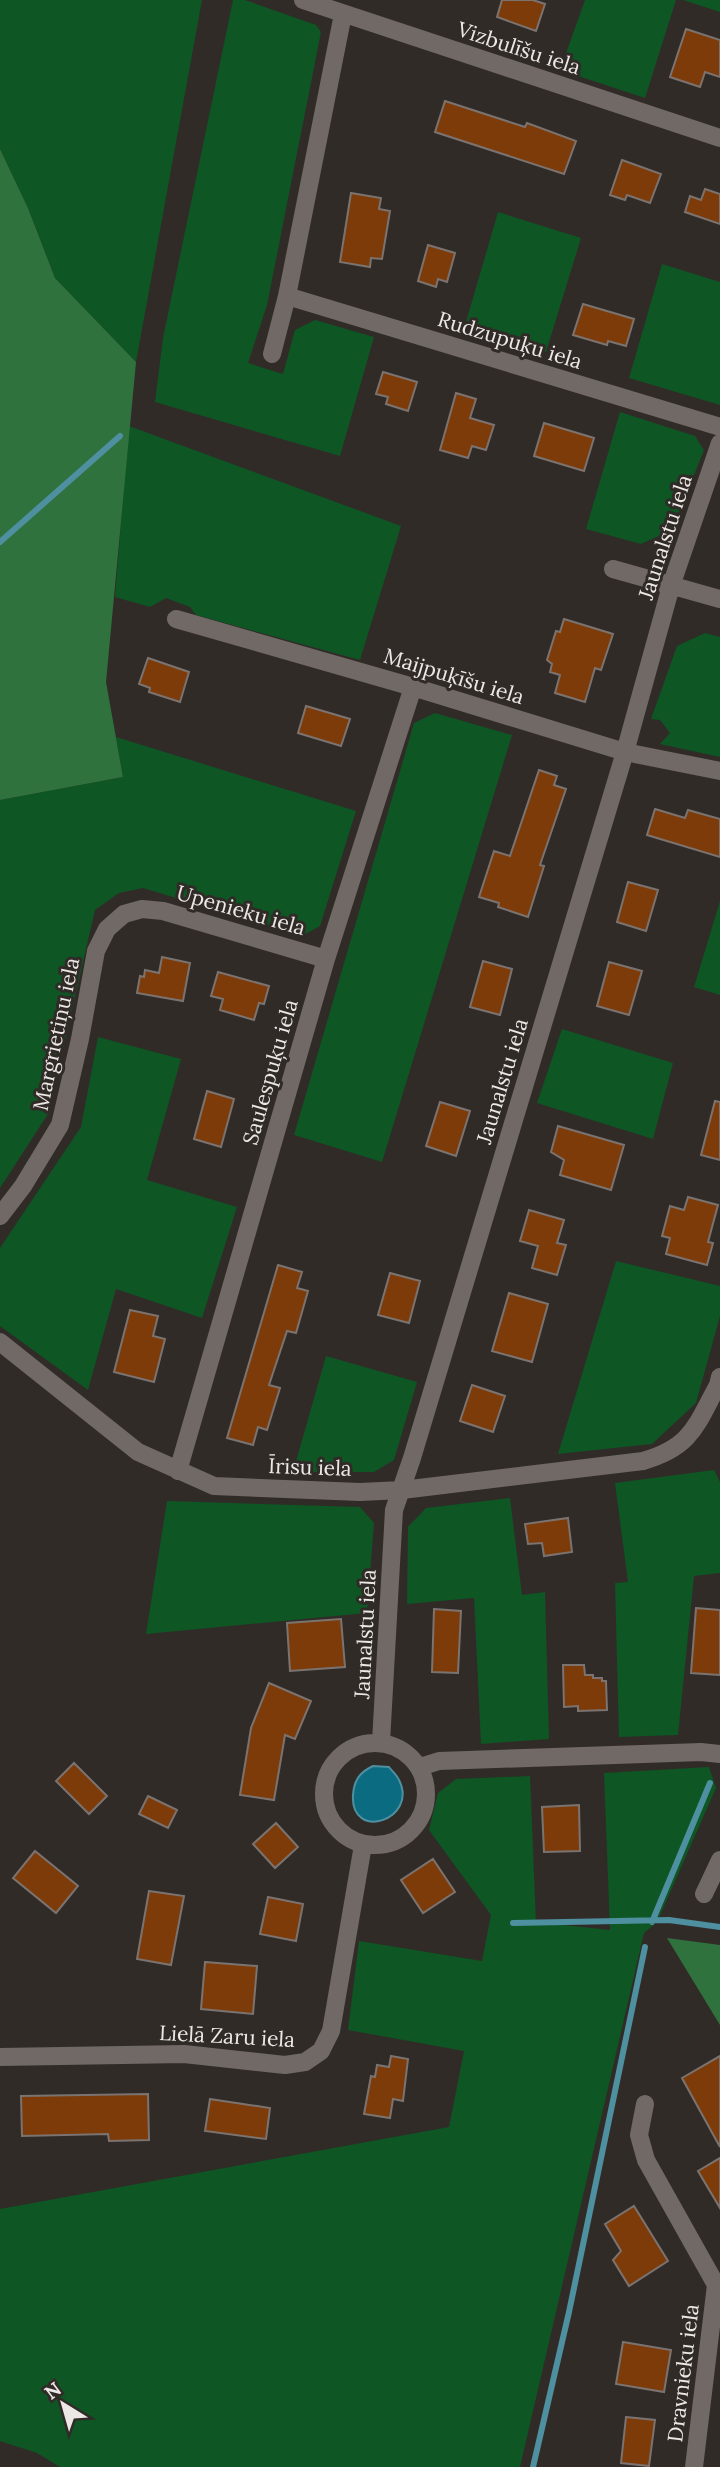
<svg xmlns="http://www.w3.org/2000/svg" width="720" height="2467" font-family="Lora,serif">
  <rect width="100%" height="100%" fill="#312b28"/>
  <path fill="#0e5624" d="M0 0H202L136 362 55 278 28 208 0 149Z
    M233 0H245L316 25 321 32 267 305 248 363 283 374 295 330 315 320 374 337 340 456 155 402 163 338Z
    M585 0H676L645 98 560 70Z
    M683 0H720V12Z
    M498 212 581 238 546 352 464 329Z
    M662 264 720 282V405L629 378Z
    M620 412 695 436 704 450 672 530 641 544 586 529Z
    M129 426 401 526 360 660 196 615 190 607 166 598 150 607 115 597Z
    M705 633 720 637V757L660 744 670 733 660 720 651 719 677 646Z
    M435 713 512 735 382 1162 294 1135 414 723Z
    M116 737 356 811 320 926 302 936 143 888 119 893 95 910 48 1114 0 1188V800L123 777Z
    M720 901V995L694 987Z
    M562 1029 673 1063 653 1139 537 1103Z
    M98 1037 181 1059 147 1180 237 1207 202 1318 116 1289 88 1390 0 1326V1248L81 1127Z
    M616 1261 720 1286V1316L696 1403 652 1444 558 1454Z
    M326 1356 417 1382 394 1460 374 1472H293Z
    M714 1470 720 1482V1573L694 1576 678 1735 619 1737 615 1583 628 1582 615 1483Z
    M510 1498 522 1595 545 1592 549 1739 481 1744 474 1598 407 1604 408 1527 426 1508Z
    M167 1501 360 1507 374 1523 367 1613 146 1634Z
    M709 1767 716 1788 657 1922 644 1933 520 2467H60L37 2453 0 2441V2209L449 2127 464 2051 348 2030 359 1941 482 1961 491 1915 429 1830 438 1793 456 1779 530 1776 536 1922 610 1930 604 1773Z"/>
  <path fill="#2f723e" d="M0 149 28 208 55 278 136 362 106 682 123 777 0 800Z
    M667 1938 720 1945V2025Z"/>
  <path fill="#0b6b81" stroke="#4e909f" stroke-width="2" d="M373 1766 389 1767C392 1771 397 1775 399 1780 419 1820 350 1842 353 1795 354 1780 360 1772 373 1766Z"/>
  <g fill="none" stroke-linecap="round" stroke-linejoin="round">
    <path stroke="#4e909f" stroke-width="6" d="M0 542 120 436
      M652 1922 710 1783
      M513 1923 669 1920 720 1927
      M533 2467 569 2312 645 1947"/>
  </g>
  <path fill="#7d3b09" stroke="#7b7370" stroke-width="2" d="M502 0H533L545 4 536 31 497 17Z
    M686 29 720 40V77L705 72 700 87 670 77Z
    M445 101 525 127 527 123 576 141 564 174 435 132Z
    M622 160 661 174 650 203 627 195 625 200 610 195Z
    M705 189 720 194V224L685 212 690 196 701 200Z
    M351 193 381 198 379 209 390 211 382 259 371 258 370 267 340 262Z
    M428 245 455 253 447 282 438 279 436 287 418 281Z
    M583 304 634 319 626 346 608 341 607 345 573 335Z
    M383 372 417 382 408 411 386 404 388 397 376 394Z
    M456 393 476 399 470 418 494 425 486 450 472 446 468 458 440 450Z
    M544 423 594 438 584 471 534 456Z
    M564 619 613 634 601 670 595 668 585 702 555 693 560 675 550 672 552 664 547 660 556 631 560 632Z
    M148 658 189 672 180 702 149 692 150 688 139 684Z
    M306 706 350 719 341 746 298 733Z
    M539 770 557 776 554 785 566 789 540 865 544 866 528 917 498 907 499 903 479 897 494 851 510 856Z
    M655 809 685 818 688 810 720 819V857L647 835Z
    M628 882 658 890 646 931 617 922Z
    M162 957 190 963 183 1001 137 993 140 976 144 977 145 970 159 973Z
    M483 961 512 969 500 1015 470 1007Z
    M609 962 642 971 629 1015 597 1006Z
    M218 972 269 986 264 1004 259 1003 254 1020 220 1010 223 999 211 996Z
    M207 1091 234 1099 221 1147 194 1139Z
    M715 1101 720 1102V1160L701 1155Z
    M440 1102 470 1111 456 1156 426 1146Z
    M558 1126 624 1145 611 1190 560 1175 564 1160 551 1152Z
    M688 1197 718 1205 708 1242 713 1243 707 1265 666 1254 670 1238 662 1236 670 1206 684 1210Z
    M529 1210 564 1220 557 1243 566 1245 557 1275 532 1268 538 1246 520 1241Z
    M278 1265 302 1272 297 1288 308 1291 296 1333 287 1331 269 1385 280 1388 267 1430 258 1427 253 1445 227 1438Z
    M390 1273 420 1281 409 1323 378 1315Z
    M509 1293 548 1304 532 1362 492 1351Z
    M130 1310 158 1316 153 1336 165 1339 154 1382 114 1372Z
    M472 1385 505 1396 493 1432 460 1421Z
    M568 1518 572 1552 544 1556 542 1543 528 1544 525 1524Z
    M696 1608 720 1610V1675L691 1673Z
    M434 1609 461 1611 458 1673 432 1672Z
    M341 1619 345 1667 290 1671 287 1623Z
    M563 1665H584L585 1675H593V1678H602V1681H606L607 1710 578 1711V1706L564 1707Z
    M269 1683 311 1701 295 1739 285 1735 274 1800 240 1795 251 1728Z
    M74 1763 107 1796 89 1814 56 1781Z
    M148 1796 177 1810 168 1828 139 1814Z
    M579 1805 580 1851 544 1852 542 1807Z
    M276 1823 298 1847 275 1868 253 1844Z
    M35 1851 78 1886 56 1913 13 1878Z
    M433 1859 455 1892 423 1913 401 1880Z
    M149 1891 184 1896 171 1965 137 1959Z
    M268 1897 303 1904 296 1941 260 1934Z
    M205 1962 257 1966 253 2014 201 2009Z
    M391 2056 408 2059 403 2101 393 2099 390 2118 364 2114 371 2076 375 2077 377 2065 389 2067Z
    M720 2056V2147L682 2078Z
    M148 2094 149 2140 109 2141 108 2134 22 2136 21 2096Z
    M210 2099 270 2108 266 2139 205 2131Z
    M720 2158V2208L698 2171Z
    M634 2206 668 2261 629 2286 613 2260 621 2251 605 2224Z
    M623 2342 671 2350 664 2392 616 2384Z
    M626 2417 655 2420 649 2466 621 2463Z"/>
  <g fill="none" stroke-linecap="round" stroke-linejoin="round">
    <path stroke="#706965" stroke-width="18" d="M303 0 720 138
      M343 14 287 296 720 427
      M272 354 287 296
      M613 569 720 599
      M176 619 413 687 625 752 720 771
      M0 1216 23 1186 60 1125 80 1039 96 951 107 929 124 914 142 909 163 911 326 959
      M0 1342 138 1452 214 1486 360 1492 402 1490 643 1461C692 1447 696 1425 718 1385L720 1377
      M178 1471 326 959 413 687
      M381 1742 394 1510 412 1458 625 752 671 586 720 443
      M324 1794a51 51 0 1 1 102 0a51 51 0 1 1-102 0Z
      M420 1767 439 1761 701 1752 720 1754
      M704 1894 720 1860
      M0 2057 184 2054 285 2065 305 2062 321 2051 331 2031 363 1845
      M645 2104 639 2135 646 2160 720 2292
      M694 2467 716 2285"/>
  </g>
  <g text-anchor="middle" dominant-baseline="central" stroke-width="6" stroke-linejoin="round" paint-order="stroke">
    <g font-size="21" fill="#ece8e6" stroke="#312b28">
      <text transform="translate(519 48) rotate(18)">Vizbulīšu iela</text>
      <text transform="translate(510 340) rotate(17)">Rudzupuķu iela</text>
      <text transform="translate(665 537) rotate(-72)">Jaunalstu iela</text>
      <text transform="translate(454 676) rotate(17)">Maijpuķīšu iela</text>
      <text transform="translate(241 910) rotate(16)">Upenieku iela</text>
      <text transform="translate(56 1034) rotate(-78)">Margrietiņu iela</text>
      <text transform="translate(270 1072) rotate(-74)">Saulespuķu iela</text>
      <text transform="translate(502 1081) rotate(-73)">Jaunalstu iela</text>
      <text transform="translate(310 1467) rotate(2)">Īrisu iela</text>
      <text transform="translate(365 1634) rotate(-87)">Jaunalstu iela</text>
      <text transform="translate(227 2036) rotate(3)">Lielā Zaru iela</text>
      <text transform="translate(683 2373) rotate(-83)">Dravnieku iela</text>
    </g>
  </g>
  <g transform="translate(63 2404) rotate(323)" stroke="#312b28" stroke-width="5" paint-order="stroke">
  <path d="M0-5L12 26L0 18L-12 26Z" fill="#ece8e6"/>
  <text y="-10" font-size="19" font-weight="bold" text-anchor="middle" fill="#ece8e6">N</text>
  </g>
</svg>
